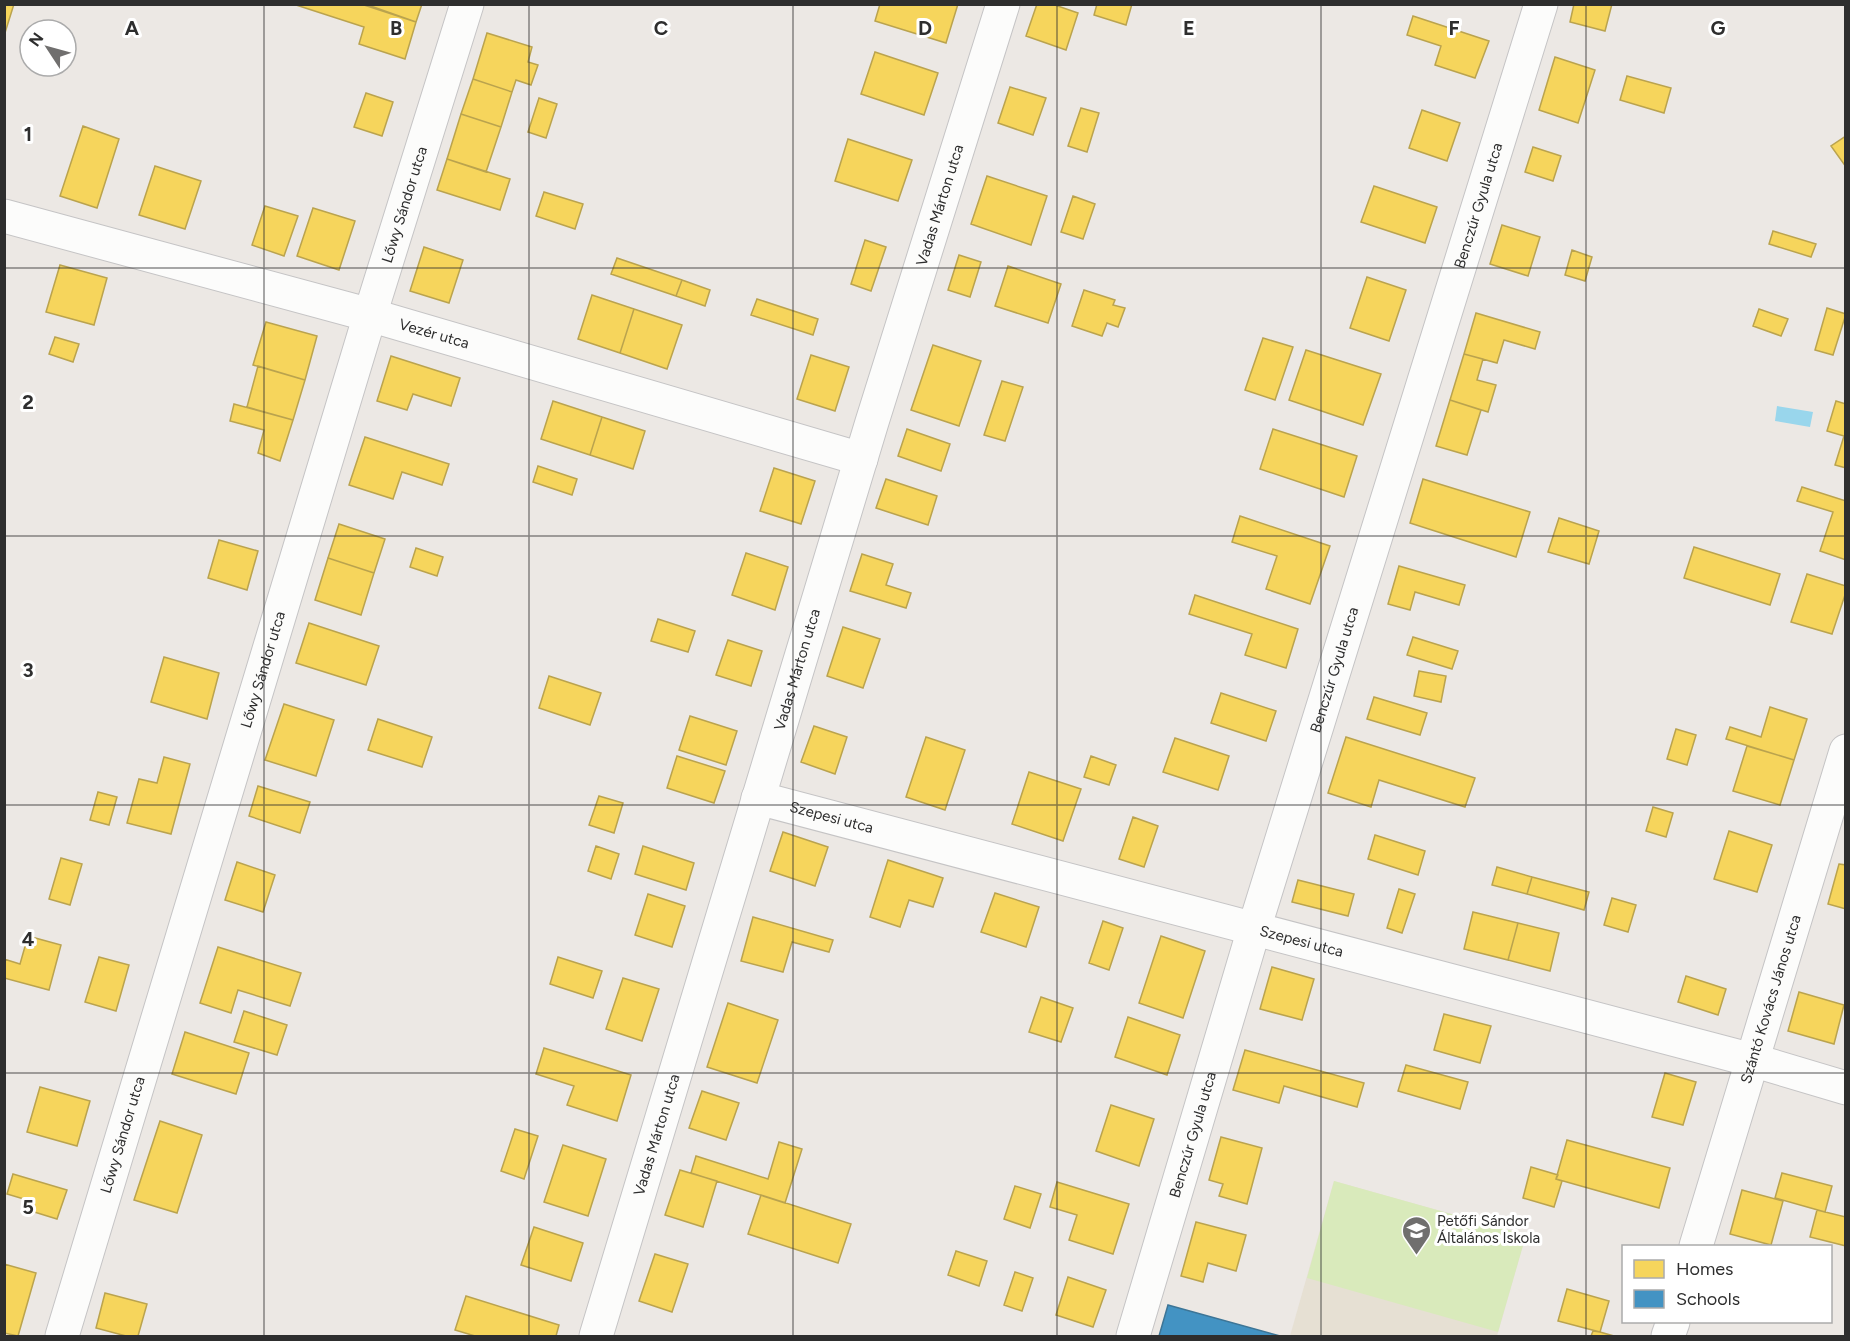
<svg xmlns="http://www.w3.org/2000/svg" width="1850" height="1341" font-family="Figtree,sans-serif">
  <rect width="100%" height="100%" fill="#ece8e4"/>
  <path fill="#e6e0d3" d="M1334 1181 1526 1235 1497 1336H1290Z"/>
  <path fill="#d9eabb" d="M1334 1181 1526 1235 1498 1332 1307 1278Z"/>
  <path fill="#99d6ec" d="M1777 406 1813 412 1810 427 1775 421Z"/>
  <path fill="#f6d55c" stroke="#baa34e" stroke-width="1.5" d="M4 4H14L4 36Z
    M293 4H361L416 22 405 59 359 44 364 27Z
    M365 4H422L416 22Z
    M880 4H958L946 43 875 21Z
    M1037 4H1052L1078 13 1066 50 1026 36Z
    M1097 4H1132L1126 25 1094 15Z
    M1574 4H1612L1605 31 1570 22Z
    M1413 16 1489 41 1475 78 1435 65 1441 46 1407 35Z
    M487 33 532 47 528 62 538 65 531 85 516 80 512 92 473 79Z
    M875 52 938 73 924 115 861 94Z
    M1555 57 1595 70 1578 123 1539 110Z
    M1627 76 1671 88 1664 113 1620 100Z
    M473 79 512 92 501 127 461 114Z
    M1010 87 1046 98 1033 135 998 123Z
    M366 93 393 102 382 136 354 127Z
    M539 98 557 104 546 138 528 132Z
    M1081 108 1099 113 1087 152 1068 146Z
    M1422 110 1460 123 1447 161 1409 148Z
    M461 114 501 127 486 172 447 159Z
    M83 126 119 139 97 208 60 196Z
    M1846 136V167L1831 146Z
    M848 139 912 160 898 201 835 181Z
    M1533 147 1561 156 1553 181 1525 172Z
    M447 159 510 179 500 210 437 190Z
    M155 166 201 181 185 229 139 215Z
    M987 176 1047 196 1031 245 971 224Z
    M1374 186 1437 207 1425 243 1361 222Z
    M544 192 583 204 575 229 536 216Z
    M1073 196 1095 204 1083 239 1061 232Z
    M265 206 298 216 284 256 252 245Z
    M313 208 355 221 339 270 297 256Z
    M1502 225 1540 237 1528 276 1490 264Z
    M1773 231 1816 244 1811 257 1769 244Z
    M865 240 886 247 871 291 851 284Z
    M424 247 463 260 449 303 410 291Z
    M1572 250 1592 257 1585 281 1565 275Z
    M959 255 981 262 970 297 948 290Z
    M617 258 682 280 676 296 611 274Z
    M60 265 107 278 94 325 46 312Z
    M1008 266 1061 284 1048 323 995 306Z
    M1367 277 1406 290 1389 341 1350 328Z
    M682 280 710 290 705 306 676 296Z
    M1084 290 1115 300 1113 305 1125 308 1118 327 1107 323 1102 336 1072 326Z
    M592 295 634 309 620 353 578 339Z
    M757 299 818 319 813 335 751 315Z
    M1827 308 1846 314 1833 355 1815 350Z
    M634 309 682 325 667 369 620 353Z
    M1759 309 1788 319 1781 336 1753 326Z
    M1476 313 1540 332 1535 349 1504 340 1497 363 1464 354Z
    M266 322 317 336 305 380 253 365Z
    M55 337 79 344 73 362 49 354Z
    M1263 338 1293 347 1275 400 1245 390Z
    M933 345 981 361 959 426 911 410Z
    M1306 350 1381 374 1363 425 1289 400Z
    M1464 354 1483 359 1477 380 1496 385 1488 412 1450 400Z
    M811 355 849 367 835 411 797 399Z
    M391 356 460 378 451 406 413 394 407 410 377 401Z
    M258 366 305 380 293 420 247 407Z
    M1002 381 1023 387 1005 441 984 435Z
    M1450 400 1481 410 1467 455 1436 446Z
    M553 401 602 417 590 455 541 439Z
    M1836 401 1846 404V468L1835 465 1844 436 1827 431Z
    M234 404 293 420 280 461 258 453 264 430 230 421Z
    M602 417 645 431 633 469 590 455Z
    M907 429 950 444 941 471 898 456Z
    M1273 429 1357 456 1344 497 1260 469Z
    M365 437 449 464 442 485 402 472 393 499 349 485Z
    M538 466 577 479 572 495 533 482Z
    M774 468 815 481 801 524 760 511Z
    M886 479 937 496 928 525 876 508Z
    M1423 479 1530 512 1516 557 1410 523Z
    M1802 487 1846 501V560L1820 551 1833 512 1797 501Z
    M1240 516 1330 546 1310 604 1266 589 1277 556 1232 542Z
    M1559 518 1599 531 1589 564 1548 552Z
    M339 524 385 539 374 573 328 558Z
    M219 540 258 551 247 590 208 578Z
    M1694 547 1780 574 1770 605 1684 578Z
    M416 548 443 557 437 576 410 567Z
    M746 553 788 567 775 610 732 595Z
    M862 554 893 564 886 585 911 593 906 608 850 591Z
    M328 558 374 573 361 615 315 600Z
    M1399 566 1465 585 1459 605 1415 592 1410 610 1388 604Z
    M1807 574 1846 586V592L1832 634 1791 622Z
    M1195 595 1298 629 1286 668 1245 655 1252 634 1189 614Z
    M658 619 695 631 688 652 651 641Z
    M309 623 379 646 366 685 296 663Z
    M843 627 880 639 863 688 827 676Z
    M1413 637 1458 651 1452 669 1407 655Z
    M728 640 762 651 751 686 716 675Z
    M164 657 219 673 207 719 151 702Z
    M1419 671 1446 676 1441 702 1414 696Z
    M549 676 601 693 590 725 539 708Z
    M1221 693 1276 711 1266 741 1211 723Z
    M1374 697 1427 713 1420 735 1367 719Z
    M284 704 334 720 316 776 265 760Z
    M1770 707 1807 719 1794 760 1726 739 1730 727 1761 737Z
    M690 716 737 731 726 765 679 750Z
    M378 719 432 737 422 767 368 750Z
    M814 726 847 737 835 774 801 762Z
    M1676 729 1696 735 1687 765 1667 759Z
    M926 737 965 750 945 810 906 797Z
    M1346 737 1475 778 1465 807 1379 780 1371 807 1328 793Z
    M1175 738 1229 756 1218 790 1163 772Z
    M1747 746 1794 760 1780 805 1733 791Z
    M677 756 725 771 714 803 667 788Z
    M1091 756 1116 765 1109 785 1084 777Z
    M164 757 190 764 171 834 127 823 139 779 157 783Z
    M1029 772 1081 789 1063 841 1012 824Z
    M258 786 310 802 300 833 249 816Z
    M98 792 117 797 109 825 90 820Z
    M599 796 623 803 614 833 589 825Z
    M1653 807 1673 813 1666 837 1646 831Z
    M1133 817 1158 826 1144 867 1119 859Z
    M1729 831 1772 845 1757 892 1714 879Z
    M783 832 828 847 815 886 770 871Z
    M1375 835 1425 851 1418 875 1368 859Z
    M596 846 619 854 611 879 588 871Z
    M643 846 694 863 686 890 635 874Z
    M61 858 82 864 70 905 49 899Z
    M888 860 943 878 933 907 909 900 900 927 870 917Z
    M237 862 275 875 263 912 225 900Z
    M1839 864 1846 865V909L1828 904Z
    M1497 867 1532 877 1527 894 1492 885Z
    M1532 877 1589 892 1584 910 1527 894Z
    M1298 880 1354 894 1348 916 1292 902Z
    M1399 889 1415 894 1402 933 1387 928Z
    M995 893 1039 907 1026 947 981 932Z
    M648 894 685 906 672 947 635 935Z
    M1612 898 1636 905 1628 932 1604 925Z
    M1473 912 1518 923 1508 960 1464 949Z
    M753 917 833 940 829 952 792 942 783 972 741 961Z
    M1103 921 1123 928 1109 970 1089 963Z
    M1518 923 1559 933 1550 971 1508 960Z
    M28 936 61 945 49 990 4 978V959L20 964Z
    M1161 936 1205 951 1183 1018 1139 1003Z
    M218 947 301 973 290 1006 238 990 231 1013 200 1003Z
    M99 957 129 965 116 1011 85 1002Z
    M558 957 602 971 593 998 550 984Z
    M1272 967 1314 979 1302 1020 1260 1009Z
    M1686 976 1726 989 1718 1015 1678 1002Z
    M623 978 659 989 642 1041 606 1029Z
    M1799 992 1844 1005 1834 1044 1788 1031Z
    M1041 997 1073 1008 1061 1042 1029 1032Z
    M728 1003 778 1020 757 1083 707 1067Z
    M244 1011 287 1025 277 1055 234 1042Z
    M1444 1014 1491 1026 1480 1063 1434 1050Z
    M1128 1017 1180 1035 1167 1075 1115 1057Z
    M185 1032 249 1053 236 1094 172 1074Z
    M544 1048 631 1075 617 1121 567 1105 574 1086 536 1074Z
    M1245 1050 1364 1083 1357 1107 1284 1086 1279 1103 1233 1090Z
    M1406 1065 1468 1082 1460 1109 1398 1091Z
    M1665 1073 1696 1082 1683 1125 1652 1117Z
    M40 1087 90 1101 77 1146 27 1132Z
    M702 1091 739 1103 726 1140 689 1128Z
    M1111 1105 1154 1119 1139 1166 1096 1151Z
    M160 1121 202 1135 177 1213 134 1200Z
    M515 1129 538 1136 524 1179 501 1171Z
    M1221 1137 1262 1148 1247 1204 1219 1196 1223 1184 1209 1180Z
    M1567 1140 1670 1168 1659 1208 1556 1179Z
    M779 1142 802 1149 785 1203 691 1173 696 1156 768 1179Z
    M563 1145 606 1159 588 1216 544 1202Z
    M1531 1167 1558 1175 1556 1179 1562 1181 1554 1207 1523 1198Z
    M680 1170 717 1181 703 1227 665 1215Z
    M1782 1173 1832 1186 1825 1212 1775 1198Z
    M13 1174 67 1190 57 1219 31 1211 34 1202 7 1194Z
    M1057 1182 1129 1204 1113 1254 1069 1240 1077 1215 1050 1207Z
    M1015 1186 1041 1194 1030 1228 1004 1219Z
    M1742 1190 1783 1201 1771 1245 1730 1234Z
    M761 1195 851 1224 838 1263 748 1234Z
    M1817 1210 1846 1217V1246L1810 1237Z
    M1196 1222 1246 1235 1236 1271 1208 1263 1203 1282 1181 1276Z
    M534 1227 583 1243 571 1281 521 1265Z
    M956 1251 987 1261 979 1286 948 1275Z
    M655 1254 688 1264 672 1312 639 1301Z
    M4 1264 36 1273 18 1336 4 1333Z
    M1015 1272 1033 1278 1022 1311 1004 1305Z
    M1068 1277 1106 1290 1093 1327 1056 1315Z
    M1567 1289 1609 1301 1600 1332 1558 1321Z
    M105 1293 147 1304 138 1336H126L96 1328Z
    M466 1296 559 1325 556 1336H475L455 1330Z
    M1593 1331 1600 1332 1614 1336H1591Z"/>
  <path fill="#4393c3" stroke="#3d7596" stroke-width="1.5" d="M1168 1305 1280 1336H1159Z"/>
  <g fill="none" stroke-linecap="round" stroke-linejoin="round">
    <defs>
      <g id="minor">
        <path id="s1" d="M4 216 370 315 861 459"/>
        <path id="s2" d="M758 798 1752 1060 1846 1088"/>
        <path id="s3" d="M62 1336 370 315 467 4"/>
        <path id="s4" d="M596 1336 872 422 1003 4"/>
        <path id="s5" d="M1133 1336 1254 929 1541 4"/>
      </g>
      <g id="tertiary">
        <path id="s6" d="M1696 1246 1846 751"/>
        <path d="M1668 1336 1673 1322"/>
      </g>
    </defs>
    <use href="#minor" stroke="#c5c4c5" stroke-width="35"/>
    <use href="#tertiary" stroke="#c5c4c5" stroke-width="35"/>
    <use href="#minor" stroke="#fcfcfb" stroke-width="33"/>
    <use href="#tertiary" stroke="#fcfcfb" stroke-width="33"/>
  </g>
  <path fill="none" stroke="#2e2e2e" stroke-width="1.5" stroke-opacity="0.55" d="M264 4V1336M529 4V1336M793 4V1336M1057 4V1336M1321 4V1336M1586 4V1336M4 268H1846M4 536H1846M4 805H1846M4 1073H1846"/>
  <defs>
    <symbol id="school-pin" viewBox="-11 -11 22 30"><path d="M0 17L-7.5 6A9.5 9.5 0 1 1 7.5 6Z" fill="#706f6e" stroke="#fff"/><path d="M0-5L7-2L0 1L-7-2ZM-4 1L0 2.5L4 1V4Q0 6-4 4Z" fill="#fff"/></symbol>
  </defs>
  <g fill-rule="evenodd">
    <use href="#school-pin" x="1400" y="1214" width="33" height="45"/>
  </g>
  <g text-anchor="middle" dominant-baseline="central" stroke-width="6" stroke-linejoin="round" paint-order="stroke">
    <g font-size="15" fill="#2e2e2e" stroke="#fff">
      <text stroke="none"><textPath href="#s3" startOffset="1182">Lőwy Sándor utca</textPath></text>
      <text stroke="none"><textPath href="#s4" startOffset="1182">Vadas Márton utca</textPath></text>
      <text stroke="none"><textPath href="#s5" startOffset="1182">Benczúr Gyula utca</textPath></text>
      <text stroke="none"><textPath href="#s1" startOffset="446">Vezér utca</textPath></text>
      <text stroke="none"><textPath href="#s3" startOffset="696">Lőwy Sándor utca</textPath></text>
      <text stroke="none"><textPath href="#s4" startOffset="696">Vadas Márton utca</textPath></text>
      <text stroke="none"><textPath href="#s5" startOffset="696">Benczúr Gyula utca</textPath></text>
      <text stroke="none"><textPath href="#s2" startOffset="76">Szepesi utca</textPath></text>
      <text stroke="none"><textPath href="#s2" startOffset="562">Szepesi utca</textPath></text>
      <text stroke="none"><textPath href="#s6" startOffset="258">Szántó Kovács János utca</textPath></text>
      <text stroke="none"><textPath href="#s3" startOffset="210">Lőwy Sándor utca</textPath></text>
      <text stroke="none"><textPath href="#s4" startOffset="210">Vadas Márton utca</textPath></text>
      <text stroke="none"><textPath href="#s5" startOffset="210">Benczúr Gyula utca</textPath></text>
    </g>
    <g font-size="15" fill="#2e2e2e" stroke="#fff" text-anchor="start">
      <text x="1437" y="1221">Petőfi Sándor<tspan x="1437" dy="17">Általános Iskola</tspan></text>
    </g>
  </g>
  <g font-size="20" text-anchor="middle" font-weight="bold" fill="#2e2e2e" stroke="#fff" stroke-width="6" stroke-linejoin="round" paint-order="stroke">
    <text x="132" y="35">A</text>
    <text x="396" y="35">B</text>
    <text x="661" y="35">C</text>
    <text x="925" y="35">D</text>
    <text x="1189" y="35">E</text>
    <text x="1454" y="35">F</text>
    <text x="1718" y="35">G</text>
    <text x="28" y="141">1</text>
    <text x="28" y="409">2</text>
    <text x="28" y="677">3</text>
    <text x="28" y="946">4</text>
    <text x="28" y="1214">5</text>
  </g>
  <rect width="1850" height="1341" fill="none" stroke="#2e2e2e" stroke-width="12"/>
  <rect x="1622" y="1245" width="210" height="78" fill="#ffffff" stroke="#ababab" stroke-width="1.5"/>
  <rect x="1634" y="1260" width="30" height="18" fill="#f6d55c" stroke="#ababab" stroke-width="1.5"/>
  <text x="1676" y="1275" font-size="18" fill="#2e2e2e">Homes</text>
  <rect x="1634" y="1290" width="30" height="18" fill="#4393c3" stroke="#ababab" stroke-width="1.5"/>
  <text x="1676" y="1305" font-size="18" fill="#2e2e2e">Schools</text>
  <g transform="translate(48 48) rotate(306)"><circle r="28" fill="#ffffff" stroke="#ababab" stroke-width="1.5"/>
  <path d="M0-4.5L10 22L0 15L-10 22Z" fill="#706f6e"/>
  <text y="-9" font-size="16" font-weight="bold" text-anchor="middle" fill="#2e2e2e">N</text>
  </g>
</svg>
